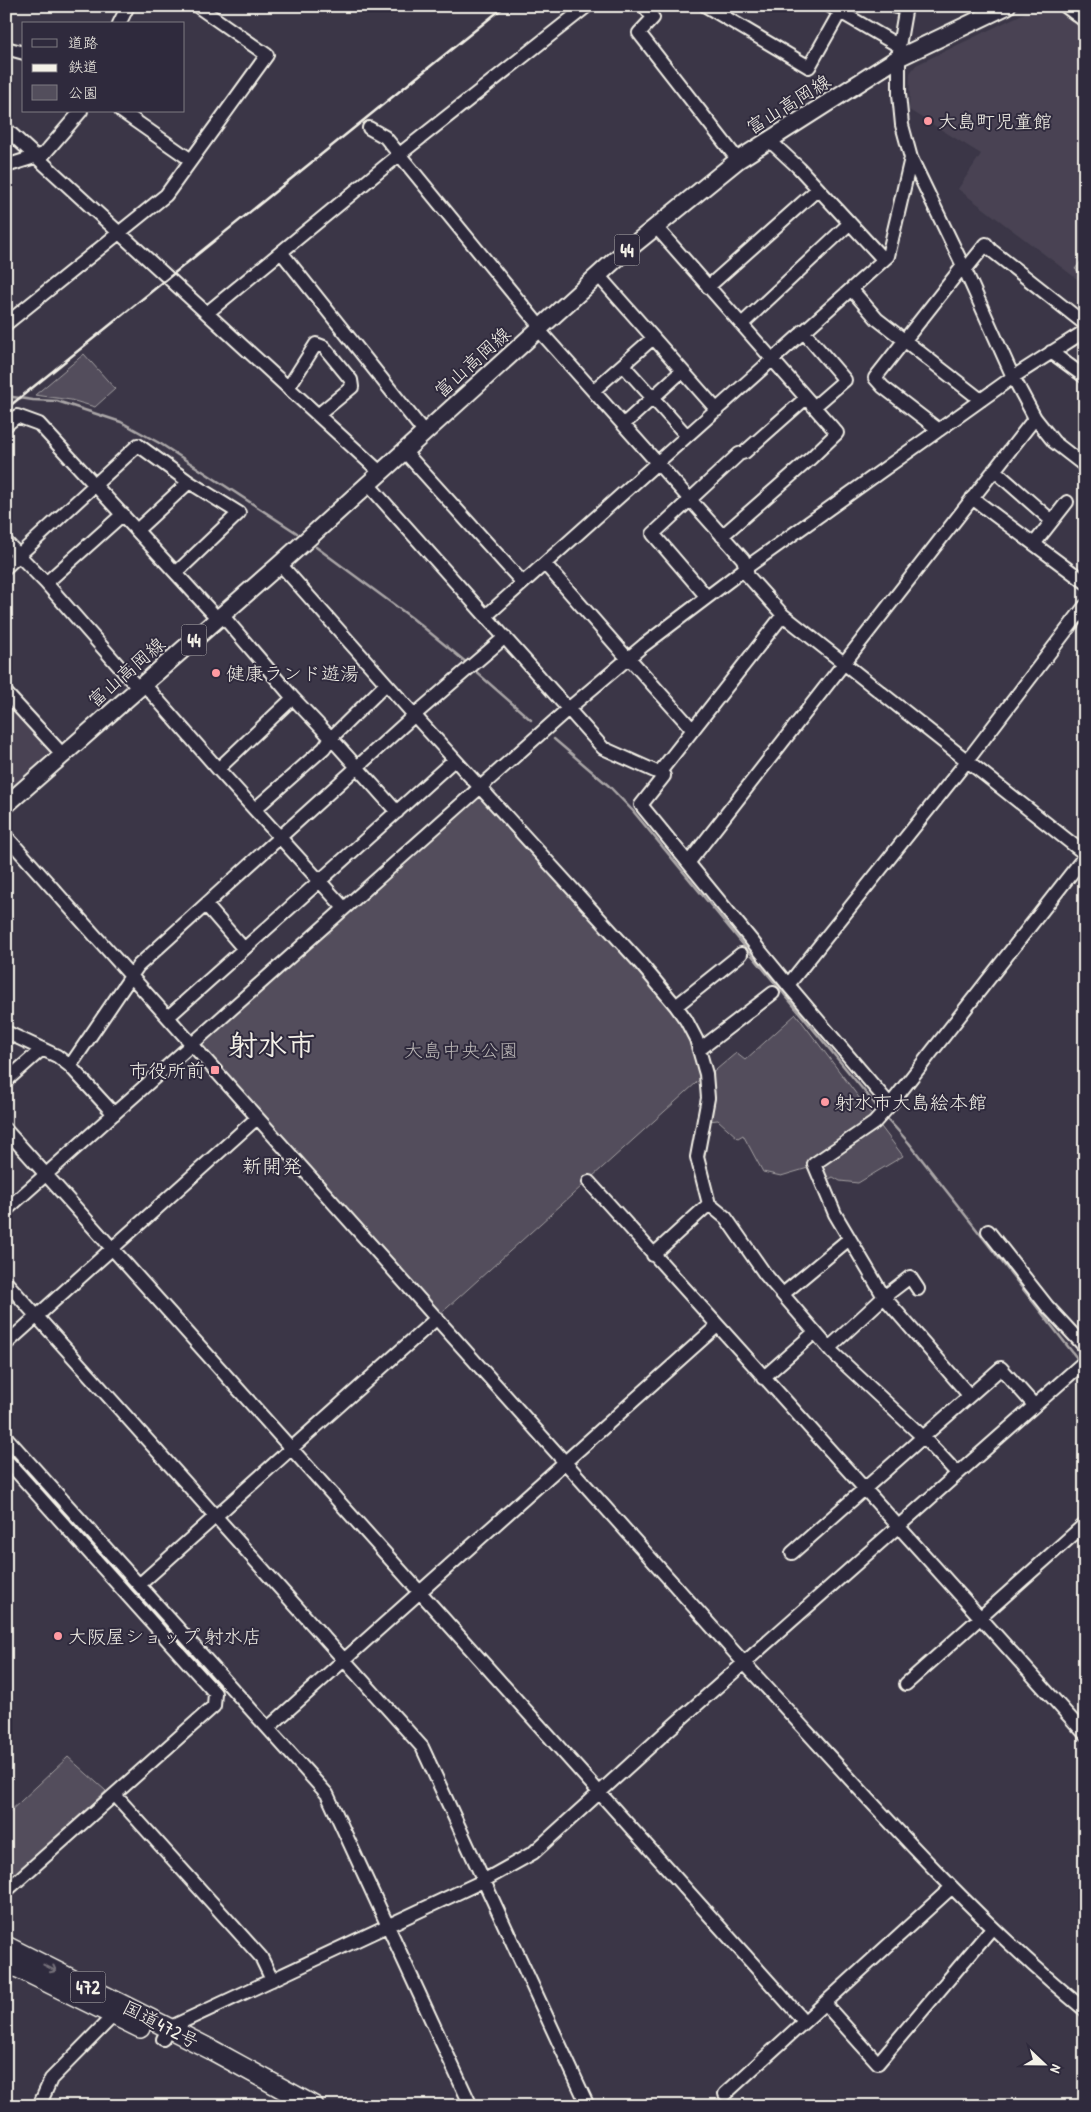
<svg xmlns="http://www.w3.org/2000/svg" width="1091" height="2112" font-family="'Patrick Hand','Klee One',sans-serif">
  <rect width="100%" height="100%" fill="#3b3647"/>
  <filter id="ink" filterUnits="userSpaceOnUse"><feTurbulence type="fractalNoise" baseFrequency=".02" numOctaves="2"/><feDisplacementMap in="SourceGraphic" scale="10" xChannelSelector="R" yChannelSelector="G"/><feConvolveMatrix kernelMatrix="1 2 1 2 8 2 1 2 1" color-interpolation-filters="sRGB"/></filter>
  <g filter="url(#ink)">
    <path fill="#484352" d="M1039 6H1058L1085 26V285L958 189 981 154 909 110 910 73 916 65Z
      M6 697 56 752 6 796Z"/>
    <path fill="#534e5c" stroke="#a4a0a2" d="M84 354 115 389 95 407 71 400 35 395Z
      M479 789 685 1020 706 1074 437 1317 193 1044Z
      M796 1014 903 1156 858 1183 840 1181 833 1177 825 1181 818 1165 781 1176 763 1172 743 1135 738 1138 718 1120 708 1121 710 1075 736 1053 745 1060Z
      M68 1757 106 1791 6 1883V1815Z"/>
    <path fill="#78747b" stroke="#aaa6a7" d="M1085 256V276L1075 269Z"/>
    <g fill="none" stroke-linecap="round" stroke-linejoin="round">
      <path stroke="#aaa6a7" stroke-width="2.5" d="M6 396 33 400 57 401 121 422 161 444 297 533
        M316 547 412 618 467 663
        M474 670 531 720
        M554 739 609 786 633 811 879 1109
        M884 1115 909 1143 1080 1362"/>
      <defs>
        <path id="minor" d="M644 6 653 18 639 33 738 160
          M706 6 809 67 840 12
          M830 6 899 46
          M906 6 899 46V94L902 125 911 158 965 270 1013 377 1035 418 1054 442 1085 466
          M1065 6 1085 21
          M896 7V6
          M119 24 128 6
          M6 48 24 53
          M121 111 191 160
          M369 128 385 137 537 323 538 329 743 559 748 576 783 615 1085 854
          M6 129 380 472
          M769 140 799 168 883 259
          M6 166 44 154 81 111
          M656 227 837 433 811 458 722 536
          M281 252 424 432
          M965 270 986 244 991 250 1085 324
          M598 275 717 410
          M708 287 818 189
          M851 289 877 319 981 400
          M207 313 405 150 587 6
          M6 324 166 195 267 55 197 6
          M742 324 850 223
          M803 331 845 380 815 406
          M1051 352 1085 377
          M623 365 687 436
          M288 388 316 344 324 347 351 380 352 387 318 415
          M594 390 653 338
          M624 424 682 371
          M6 425 17 416 39 424 218 619
          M939 430 883 387 875 378 963 266
          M404 451 523 583
          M994 470 1052 521
          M367 483 603 748 659 773 783 615
          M972 498 1085 582
          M6 542 46 583 138 688
          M1034 544 1067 502
          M280 564 415 716 640 963 676 1006 686 1020 696 1039 706 1074 708 1098 697 1157 709 1204 726 1218 765 1274 833 1353 923 1437 957 1473
          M545 564 628 659
          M6 567 138 445 189 482 137 530
          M176 573 239 513 189 482
          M46 583 123 514
          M707 597 653 534 739 454 745 452 806 398
          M222 615 293 698
          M486 616 888 256 911 158
          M629 658 693 730
          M143 683 218 769 344 908
          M6 693 63 755
          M218 769 293 698 331 738 386 684
          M664 776 641 805 788 985 967 761 1085 606
          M255 809 324 748 331 738 397 812
          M6 836 745 1664C855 1783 960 1907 1085 2010
          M689 862 1035 418
          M206 905 244 949 454 760
          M788 985 890 1105
          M676 1006 741 954
          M168 1017 244 949
          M6 1032 57 1056 70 1066 114 1114
          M699 1050 773 993
          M70 1066 138 966 419 711 505 637
          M6 1081 42 1049
          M6 1130 804 2021
          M589 1182 1085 1734
          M6 1210 568 709 644 645 747 567 1013 377 1085 331
          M988 1231 1047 1306 1085 1347
          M653 1255 709 1204
          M6 1282 422 1747 588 2106
          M783 1294 849 1239
          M6 1344 257 1118
          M829 1348 884 1297 910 1277 918 1289
          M763 1378 815 1332
          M969 1395 884 1297 835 1214 814 1164 874 1123 890 1105 1085 856
          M6 1437 327 1794 471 2106
          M6 1463H9L215 1693 214 1706 6 1891
          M792 1553 1001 1368 1034 1405
          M139 1585 437 1318
          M906 1684 1085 1524
          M268 1728 717 1326
          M115 1795 261 1957 272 1980
          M825 2004 878 2063 992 1928
          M163 2039 169 2028 483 1881 533 1853 666 1732 1085 1361
          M725 2094 951 1888
          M39 2106 51 2079 114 2015"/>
        <path id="major" d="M6 805 280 564 615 260 738 160 898 58 1007 6"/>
        <path id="highway" d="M6 1946 212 2050 314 2106
          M6 1962 140 2028"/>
      </defs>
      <use href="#minor" stroke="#f4f1e8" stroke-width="16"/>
      <use href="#major" stroke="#f4f1e8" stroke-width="20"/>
      <use href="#highway" stroke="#f4f1e8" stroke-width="22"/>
      <use href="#minor" stroke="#2f2a3d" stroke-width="12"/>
      <use href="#major" stroke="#2f2a3d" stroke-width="16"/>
      <use href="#highway" stroke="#2f2a3d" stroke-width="19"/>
      <path stroke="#f4f1e8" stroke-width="2.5" d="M6 409 505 6"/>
    </g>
    <defs><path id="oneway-shaft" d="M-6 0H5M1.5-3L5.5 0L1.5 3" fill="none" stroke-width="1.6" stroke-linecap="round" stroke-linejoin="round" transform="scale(1.25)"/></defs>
    <use stroke="#747079" href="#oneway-shaft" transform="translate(50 1968) rotate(27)"/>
  </g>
  <g fill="#ff9aa2" stroke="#2f2a3d" stroke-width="2">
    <circle cx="928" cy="121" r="5"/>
    <circle cx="216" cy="673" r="5"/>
    <rect x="210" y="1065" width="10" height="10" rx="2.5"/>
    <circle cx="825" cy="1102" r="5"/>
    <circle cx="58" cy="1636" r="5"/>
  </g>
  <g text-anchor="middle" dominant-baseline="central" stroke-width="4" stroke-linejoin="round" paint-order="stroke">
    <g fill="#2f2a3d" stroke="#b9b5b5" stroke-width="1">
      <rect x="614.5" y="234.5" width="25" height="31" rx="4"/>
      <rect x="181.5" y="624.5" width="25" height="31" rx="4"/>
      <rect x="70.5" y="1971.5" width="35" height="31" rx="4"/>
    </g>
    <g font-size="18" font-weight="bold" fill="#f4f1e8">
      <text x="627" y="250">44</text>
      <text x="194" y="640">44</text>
      <text x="88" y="1987">472</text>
    </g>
    <g font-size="19" fill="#f4f1e8" stroke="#2f2a3d">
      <text transform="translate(788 104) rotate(-32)">富山高岡線</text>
      <text transform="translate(472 362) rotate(-42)">富山高岡線</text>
      <text transform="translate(126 672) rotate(-41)">富山高岡線</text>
      <text transform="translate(161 2024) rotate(27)">国道472号</text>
    </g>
    <g font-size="19" fill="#f4f1e8" stroke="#2f2a3d" text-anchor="start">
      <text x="938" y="121">大島町児童館</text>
      <text x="226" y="673">健康ランド遊湯</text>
      <text x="205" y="1070" text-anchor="end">市役所前</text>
      <text x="835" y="1102">射水市大島絵本館</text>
      <text x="68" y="1636">大阪屋ショップ 射水店</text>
    </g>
    <g font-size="19" fill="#bcb8b7" stroke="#2f2a3d">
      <text x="461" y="1050">大島中央公園</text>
    </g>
    <g font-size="20" fill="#f4f1e8" stroke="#2f2a3d">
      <text x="272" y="1165">新開発</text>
    </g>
    <g font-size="29" font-weight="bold" fill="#f4f1e8" stroke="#2f2a3d">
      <text x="272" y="1044">射水市</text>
    </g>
  </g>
  <rect width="1091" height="2112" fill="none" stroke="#2f2a3d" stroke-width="25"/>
  <rect x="12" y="12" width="1066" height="2087" fill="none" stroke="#f4f1e8" stroke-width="2" filter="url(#ink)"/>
  <rect x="22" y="22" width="162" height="90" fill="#2f2a3d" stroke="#7e7a81"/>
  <rect x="32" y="39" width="25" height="8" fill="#2f2a3d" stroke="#7e7a81"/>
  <text x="68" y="48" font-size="15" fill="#f4f1e8">道路</text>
  <rect x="32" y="64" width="25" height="8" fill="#f4f1e8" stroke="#7e7a81"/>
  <text x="68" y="72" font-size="15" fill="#f4f1e8">鉄道</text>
  <rect x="32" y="85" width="25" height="15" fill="#534e5c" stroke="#7e7a81"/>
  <text x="68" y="98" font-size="15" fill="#f4f1e8">公園</text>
  <g transform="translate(1044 2064) rotate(112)" stroke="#2f2a3d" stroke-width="4" paint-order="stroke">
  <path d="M0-4L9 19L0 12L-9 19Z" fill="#f4f1e8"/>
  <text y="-8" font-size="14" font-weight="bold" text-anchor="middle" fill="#f4f1e8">N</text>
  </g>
</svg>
